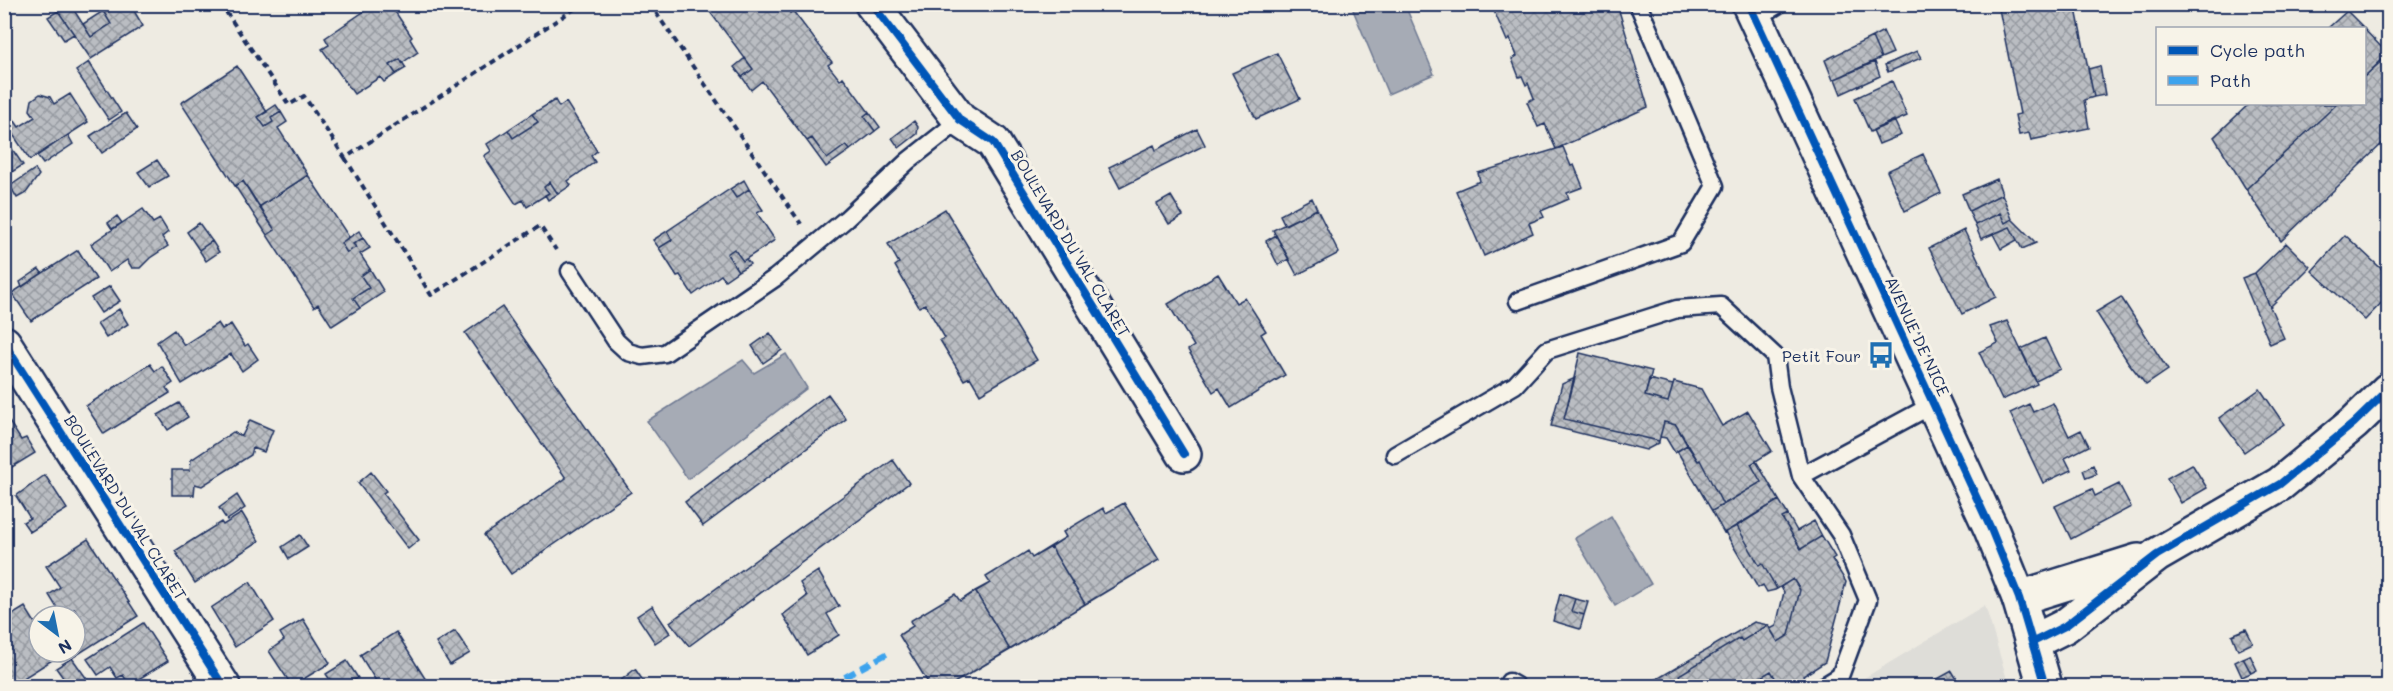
<svg xmlns="http://www.w3.org/2000/svg" width="2393" height="691" font-family="Mali,sans-serif">
  <defs>
    <pattern id="building-cross-hatch" width="8" height="8" patternUnits="userSpaceOnUse" patternTransform="scale(1.5)"><rect width="8" height="8" fill="#babdc2"/><path d="M0 0l8 8M0 8l8-8" fill="none" stroke="#969aa1"/></pattern>
  </defs>
  <rect width="100%" height="100%" fill="#eeebe2"/>
  <filter id="ink" filterUnits="userSpaceOnUse"><feTurbulence type="fractalNoise" baseFrequency=".0167" numOctaves="2"/><feDisplacementMap in="SourceGraphic" scale="12" xChannelSelector="R" yChannelSelector="G"/><feConvolveMatrix kernelMatrix="1 2 1 2 8 2 1 2 1" color-interpolation-filters="sRGB"/></filter>
  <g filter="url(#ink)">
    <path fill="#deddd8" d="M1985 605 2009 686H1851Z"/>
    <path fill="#a6abb5" stroke="#6e7992" stroke-width="1.5" d="M1351 5H1405L1434 74 1388 94Z
      M786 354 807 388 688 479 647 421 743 360 754 373Z
      M1611 516 1651 584 1615 606 1575 538Z"/>
    <path fill="url(#building-cross-hatch)" stroke="#1b2f5e" stroke-width="1.5" d="M70 4 91 37 111 24 99 4H130L143 26 91 59 58 11Z
      M375 4H381L383 9 390 4 412 37 410 39 418 52 402 63 400 59 390 65 396 74 384 82 380 77 354 94 322 49 329 45 325 38Z
      M704 4H783L790 13 793 11 832 62 828 65 840 80 843 77 869 112 864 116 875 131 850 150 846 145 827 159 812 138 807 141 762 81 751 90 742 77 753 69Z
      M1491 4H1617L1648 107 1556 149 1545 124 1538 127 1527 102 1534 98 1528 83 1526 85 1522 76 1519 77 1512 59 1517 56 1510 39 1507 41Z
      M1998 4H2075L2094 97 2084 100 2089 128 2031 140 2029 133 2019 135 2015 115 2020 114Z
      M58 11 74 34 64 40 48 17Z
      M103 11 111 24 91 37 83 24Z
      M2347 11 2364 28H2328Z
      M2364 29 2388 54 2364 77Z
      M1883 31 1893 53 1881 58 1872 37Z
      M1872 37 1881 58 1833 80 1825 60Z
      M1917 51 1921 58 1888 72 1885 65Z
      M1277 53 1300 99 1256 119 1232 73Z
      M2386 57 2388 61V138L2281 241 2246 189 2337 104H2364V77Z
      M745 58 753 69 742 77 734 67Z
      M400 59 406 68 396 74 390 65Z
      M89 62 121 112 109 120 76 71Z
      M1875 62 1880 76 1841 94 1835 79Z
      M237 66 267 112 258 117 265 127 273 122 271 118 281 112 287 122 278 128 308 175 259 207 243 181 235 186 181 103Z
      M2100 66 2105 95 2094 97 2088 69Z
      M1892 81 1907 116 1870 132 1855 98Z
      M40 94 50 97 54 104 70 94 88 122 30 160 4 121V105L19 127 35 117 30 110 32 100Z
      M555 100 559 107 566 102 597 151 591 156 595 162 568 181 571 185 558 194 550 182 544 187 549 193 527 207 523 200 516 204 484 156 491 151 487 144 508 130 513 138 538 122 532 114Z
      M2249 104H2337L2246 189 2214 137Z
      M276 105 281 112 271 118 273 122 265 127 258 117Z
      M869 112 880 127 875 131 864 116Z
      M126 113 137 129 102 153 90 136Z
      M532 114 538 122 513 138 508 130Z
      M1894 120 1901 135 1879 144 1873 130Z
      M914 121 918 127 917 134 899 148 892 138Z
      M1197 129 1205 145 1120 188 1109 167 1154 145 1156 150Z
      M68 135 73 144 43 164 37 156Z
      M4 137 23 165 4 177Z
      M812 138 827 159 846 145 850 150 826 167 807 141Z
      M1563 147 1571 166 1574 165 1583 187 1567 193 1569 199 1541 211 1544 217 1529 223 1533 233 1484 256 1456 191 1480 181 1478 173Z
      M1923 154 1941 193 1905 211 1887 171Z
      M157 160 168 176 149 187 138 172Z
      M35 169 39 175 26 193 17 198 10 186Z
      M308 175 349 237 341 243 347 253 356 247 353 244 363 238 370 248 360 254 370 269 361 276 369 288 353 298 360 308 332 326 318 304 314 307 267 235 275 230 259 207Z
      M1997 179 2002 194 1969 211 1962 194Z
      M744 180 749 189 736 198 730 189Z
      M243 181 275 230 267 235 235 186Z
      M550 182 558 194 548 200 545 195 549 193 544 187Z
      M730 189 736 198 749 189 763 210 757 213 775 240 743 261 734 249 727 254 738 271 725 280 721 275 693 295 680 275 677 276 659 248 672 240 667 231Z
      M2002 194 2012 219 2005 223 2000 213 1975 225 1969 211Z
      M1171 196 1183 216 1169 224 1157 204Z
      M1312 198 1317 209 1285 225 1280 215Z
      M143 209 153 223 160 219 168 232 162 237 168 246 150 258 140 268H132L127 260 109 272 91 244Z
      M945 209 1037 360 980 394 970 377 964 380 940 340 945 338 925 304 919 307 895 266 899 263 888 244Z
      M1317 209 1339 253 1297 275 1273 230Z
      M2000 213 2005 223 2012 219 2036 243 2022 249 2010 227 1981 239 1975 225Z
      M117 216 122 223 112 229 108 223Z
      M199 223 212 241 199 250 187 232Z
      M2010 227 2017 240 2001 249 1993 234Z
      M1964 230 1996 297 1962 314 1929 248Z
      M359 231 363 238 353 244 356 247 347 253 341 243Z
      M667 231 672 240 659 248 653 240Z
      M1276 235 1289 259 1278 265 1266 241Z
      M2345 235 2388 275V296L2365 320 2312 271Z
      M212 241 219 252 206 261 199 250Z
      M2286 243 2310 267 2270 307 2255 273Z
      M734 249 743 261 746 259 750 264 738 271 727 254Z
      M78 250 96 279 31 321 12 293Z
      M39 269 42 273 22 287 20 282Z
      M370 269 384 292 360 308 353 298 369 288 361 276Z
      M2255 273 2284 338 2270 344 2242 278Z
      M1218 274 1236 303 1245 298 1266 331 1261 334 1285 375 1231 408 1219 388 1213 392 1188 350 1194 346 1168 304Z
      M110 286 120 301 101 313 91 298Z
      M2121 297 2168 370 2146 385 2128 362 2096 312Z
      M502 307 631 492 511 574 484 535 566 478 465 333Z
      M119 309 128 324 106 338 97 324Z
      M2007 321 2037 384 2002 400 1979 352 1998 343 1990 327Z
      M218 323 222 329 231 324 245 346 248 344 258 359 242 371 231 354 182 384 157 342 174 330 184 345Z
      M770 333 782 350 763 363 752 346Z
      M2045 338 2060 369 2036 381 2021 349Z
      M1580 353 1652 371 1645 396 1668 402 1674 382 1701 389 1722 426 1748 411 1772 451 1751 464 1761 482 1723 505 1700 460 1698 461 1676 425 1664 422 1659 441 1564 419Z
      M150 364 155 371 162 366 173 383 166 388 170 393 104 434 86 406Z
      M1575 378 1564 419 1659 441V443L1646 450 1551 426 1562 384Z
      M1649 379 1673 385 1668 402 1645 396Z
      M2260 389 2284 424 2244 452 2219 418Z
      M828 394 846 419 703 526 685 502Z
      M179 403 188 417 168 430 158 415Z
      M2053 403 2069 436 2081 430 2089 446 2065 458 2071 470 2043 483 2010 413 2029 404 2033 412Z
      M8 420 21 440 26 438 35 453 4 472V422Z
      M250 420 273 430 264 452 253 448 251 455 202 486 195 484 194 495H172V470H190L191 460 233 432 242 436Z
      M1664 422 1676 425 1687 445 1675 453 1666 438 1660 437Z
      M1687 445 1698 461 1700 460 1723 505 1712 511 1677 451Z
      M893 460 909 483 689 646 670 622Z
      M1756 461 1779 500 1724 533 1712 511 1761 482 1751 464Z
      M2192 464 2207 488 2181 503 2167 478Z
      M2093 465 2097 474 2086 478 2083 470Z
      M371 472 386 491 383 493 419 540 408 549 358 483Z
      M45 475 67 509 30 532 23 522 30 518 16 496Z
      M2119 484 2131 507 2071 539 2055 506 2092 489 2095 496Z
      M237 495 245 508 227 520 219 508Z
      M1779 500 1788 515 1782 518 1801 549 1822 536 1835 557 1832 559 1846 582 1825 662 1803 676 1805 679 1793 686H1780L1771 671 1754 681 1757 686H1665L1680 677 1679 675 1740 638 1742 641 1768 625 1778 642 1789 635 1800 590 1793 579 1777 589 1762 563 1759 565 1737 526Z
      M1124 503 1159 560 949 686H930L899 635 913 626 910 621 955 594 960 601 990 583 986 577 1028 551 1032 558 1066 537 1063 532 1103 508 1106 513Z
      M1124 503 1159 560 1085 604 1051 547 1066 537 1063 532 1103 508 1106 513Z
      M242 513 259 541 195 583 175 551 221 522 223 525Z
      M1788 515 1797 531 1814 521 1822 536 1801 549 1782 518Z
      M1737 526 1759 565 1762 563 1777 589 1775 590 1767 592 1763 585 1758 588 1725 532Z
      M300 535 308 547 289 559 282 547Z
      M88 539 138 616 72 658 68 652H75V630L84 624 74 609 62 616 49 595 60 587 46 566Z
      M1051 547 1085 604 1010 650 975 591 990 583 986 577 1028 551 1032 558Z
      M818 571 839 606 827 614 839 635 807 655 783 615 807 596 800 583Z
      M1793 579 1800 590 1789 635 1778 642 1770 629 1776 626 1784 592 1781 587Z
      M250 582 274 621 235 647 211 608Z
      M975 591 1010 650 949 686H930L899 635 913 626 910 621 955 594 960 601Z
      M1560 594 1575 599 1571 611 1584 615 1580 629 1553 621Z
      M1575 599 1588 602 1584 615 1571 611Z
      M652 606 670 633 655 643 637 616Z
      M25 607 39 629V652H54L57 657 11 686H4V620Z
      M303 619 330 663 292 686 269 651 284 640 280 633Z
      M1754 622 1768 625 1742 641 1740 638 1679 675 1680 677 1665 686H1645Z
      M143 623 168 661 129 685 123 675 117 678 110 667 98 675 87 659Z
      M2246 629 2253 643 2238 650 2232 635Z
      M455 631 470 653 450 665 436 643Z
      M396 632 426 680 416 686H379L360 655Z
      M2250 655 2257 670 2251 673 2243 658Z
      M72 658 87 679 76 686H69L56 668Z
      M2243 658 2251 673 2242 677 2235 662Z
      M347 661 358 678 344 686H334L326 674Z
      M635 669 644 682 638 686H614Z
      M1771 671 1779 685 1757 686 1754 681Z
      M1952 671 1961 686H1934L1932 682Z"/>
    <g fill="none" stroke-linecap="round" stroke-linejoin="round">
      <defs>
        <path id="lane" d="M1755 19 1779 4
          M570 271 616 341 628 352 642 356 665 353 775 278 846 219 908 161 960 120
          M1518 301 1681 243 1715 186 1638 4
          M1395 455 1515 385 1547 350 1677 309 1721 306 1775 356 1779 387 1801 476 1841 535 1868 600 1840 676 1824 686
          M1801 476 1934 404
          M1509 682 1516 686"/>
        <path id="street" d="M872 4 960 120 993 142 1184 454
          M4 343 223 686
          M2019 598 2138 561
          M2033 642 2065 626 2157 555 2280 484 2354 423 2388 390"/>
        <path id="primary" d="M1749 4 1991 529 2019 598 2045 686"/>
      </defs>
      <use href="#lane" stroke="#1b2f5e" stroke-width="21"/>
      <use href="#street" stroke="#1b2f5e" stroke-width="38"/>
      <use href="#primary" stroke="#1b2f5e" stroke-width="38"/>
      <path stroke="#1b2f5e" stroke-width="4" stroke-dasharray="6 4.5" stroke-linecap="butt" d="M650 4 801 224
        M226 12 289 105 304 96 345 158 582 4
        M345 158 431 295 540 226 556 250"/>
      <use href="#lane" stroke="#f7f3e8" stroke-width="16"/>
      <use href="#street" stroke="#f7f3e8" stroke-width="33"/>
      <use href="#primary" stroke="#f7f3e8" stroke-width="33"/>
      <path stroke="#3da3ed" stroke-width="6" stroke-dasharray="12 6" stroke-linecap="butt" d="M829 686 890 652"/>
      <defs>
        <path id="cycleway" d="M872 4 960 120 993 142 1184 454
          M1749 4 1991 529 2019 598 2045 686
          M4 343 223 686
          M2033 642 2065 626 2157 555 2280 484 2354 423 2388 390"/>
      </defs>
      <use href="#cycleway" stroke="#f7f3e8" stroke-width="11"/>
      <use href="#cycleway" stroke="#0057b8" stroke-width="8"/>
    </g>
  </g>
  <defs>
    <symbol id="bus-bare" viewBox="-9 -9 18 18"><path d="M-5-6H5V4H4V6H2V4H-2V6H-4V4H-5ZM-3.5-4V0h7V-4ZM-3.5 1.2v1.5H-2V1.2ZM2 1.2v1.5H3.5V1.2Z" fill="#1f6fb2" stroke="#f7f3e8" stroke-width="2.5" paint-order="stroke"/></symbol>
  </defs>
  <g fill-rule="evenodd">
    <use href="#bus-bare" x="1862" y="336" width="38" height="38"/>
  </g>
  <g text-anchor="middle" dominant-baseline="central" stroke-width="6" stroke-linejoin="round" paint-order="stroke">
    <g font-size="16" fill="#1b2f5e" stroke="#f7f3e8">
      <text transform="translate(1071 243) rotate(59)">BOULEVARD DU VAL CLARET</text>
      <text transform="translate(1918 336) rotate(65)">AVENUE DE NICE</text>
      <text transform="translate(126 507) rotate(58)">BOULEVARD DU VAL CLARET</text>
    </g>
    <g font-size="16" fill="#1b2f5e" stroke="#f7f3e8" text-anchor="end">
      <text x="1861" y="355">Petit Four</text>
    </g>
  </g>
  <rect width="2393" height="691" fill="none" stroke="#f7f3e8" stroke-width="24"/>
  <rect x="12" y="12" width="2369" height="667" fill="none" stroke="#1b2f5e" stroke-width="2" filter="url(#ink)"/>
  <rect x="2156" y="27" width="210" height="78" fill="#f7f3e8" stroke="#9fa5b1" stroke-width="1.5"/>
  <rect x="2168" y="46" width="30" height="9" fill="#0057b8" stroke="#9fa5b1" stroke-width="1.5"/>
  <text x="2210" y="57" font-size="18" fill="#1b2f5e">Cycle path</text>
  <rect x="2168" y="76" width="30" height="9" fill="#3da3ed" stroke="#9fa5b1" stroke-width="1.5"/>
  <text x="2210" y="87" font-size="18" fill="#1b2f5e">Path</text>
  <g transform="translate(57 634) rotate(148)"><circle r="28" fill="#f7f3e8" stroke="#9fa5b1" stroke-width="1.5"/>
  <path d="M0-4.5L10 22L0 15L-10 22Z" fill="#1f6fb2"/>
  <text y="-9" font-size="16" font-weight="bold" text-anchor="middle" fill="#1b2f5e">N</text>
  </g>
</svg>
